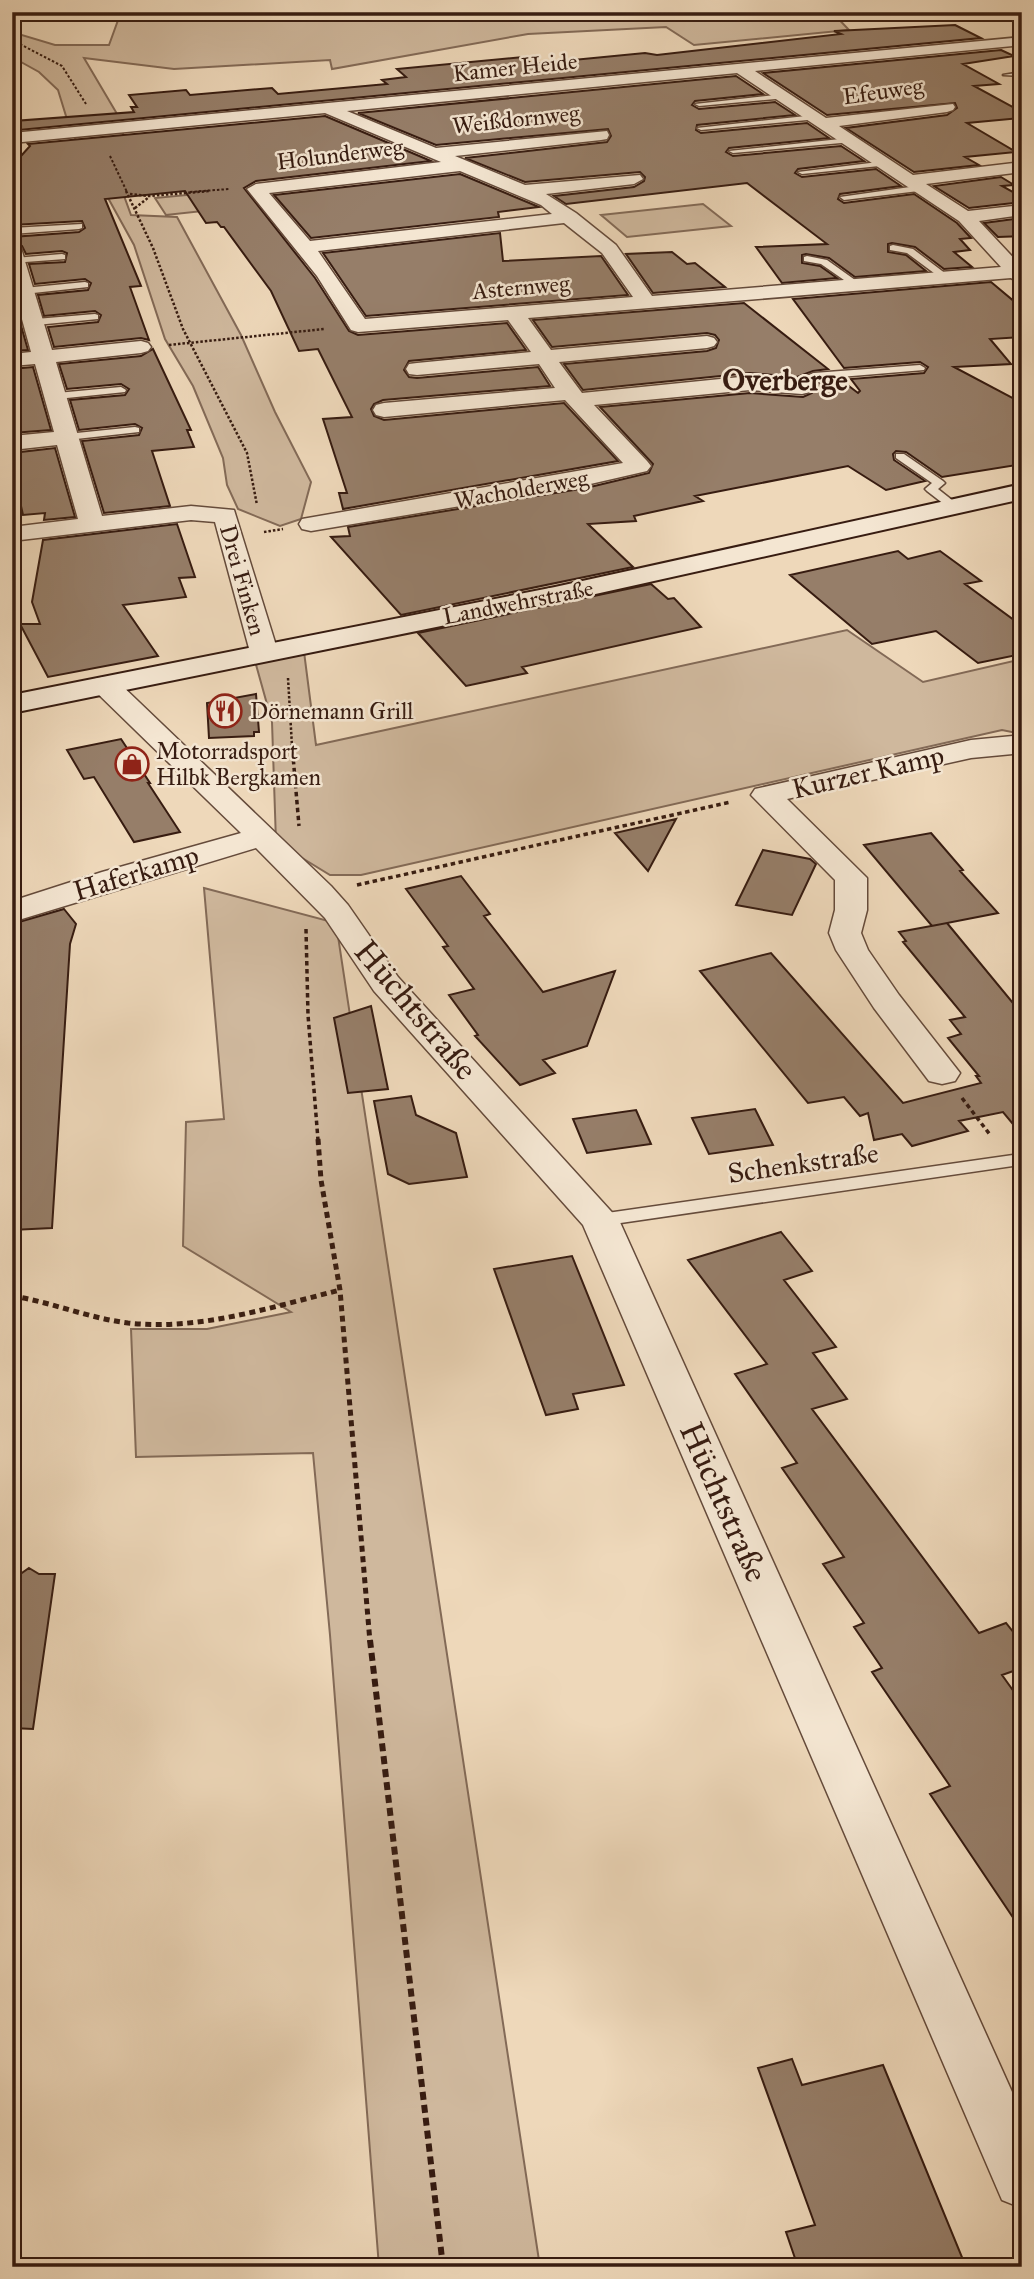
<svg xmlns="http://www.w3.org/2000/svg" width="1034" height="2279" font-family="'IM FELL Great Primer',serif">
  <rect width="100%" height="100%" fill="#eed8ba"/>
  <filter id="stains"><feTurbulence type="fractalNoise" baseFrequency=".00286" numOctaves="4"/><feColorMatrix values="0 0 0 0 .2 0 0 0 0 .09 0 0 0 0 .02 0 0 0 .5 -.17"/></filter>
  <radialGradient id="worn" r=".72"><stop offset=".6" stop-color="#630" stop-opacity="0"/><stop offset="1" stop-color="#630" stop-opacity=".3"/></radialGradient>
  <path fill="#cfb89d" stroke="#836a57" stroke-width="2" d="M121 12H832L849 30 694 45 666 27 528 34 332 69 330 60 174 69 84 58 123 124V193L131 215 177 217 241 335 275 412 311 482 301 519 280 526 238 509 227 485 223 458 193 386 165 339 134 245 70 129 58 90 39 72 12 57V32L55 45H109Z
    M218 192 231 208 166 215 155 198Z
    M703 204 731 226 627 237 601 215Z
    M847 630 923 682 1022 659V734L1002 730 361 875H330L276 842 272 722 253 654 303 644 316 745Z
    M204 888 336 923 540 2267H379L330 1635 313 1453 136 1457 131 1329H207L291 1312 183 1246 186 1122 224 1119Z"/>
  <path fill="#967e69" stroke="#371c11" stroke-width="2" d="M955 25 981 38 19 130 14 121 134 112 131 107H137L129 95 186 90 190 95 272 88 278 94 387 84 382 80 406 77 397 69 523 57 532 64 645 53 657 55 841 34 834 31Z
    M1001 50 1014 56 963 64 999 84 974 86 1022 112V118L967 123 1016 152 965 157 979 165 914 172 846 128 947 115 957 108 955 103 827 115 763 73Z
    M736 76 763 94 695 101 692 105 699 109 775 102 795 115 697 125 696 130 701 133 807 123 829 138 729 148 726 152 733 156 841 146 864 161 798 169 795 173 802 177 876 169 901 186 840 194 838 199 844 203 914 194 957 223 971 238 960 239 970 250 954 252 972 267 944 269 915 247 892 243 888 244V252L906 255 926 271 855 277 829 258 806 254 802 255V263L820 266 837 278 782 283 756 247 827 244 747 183 566 204 554 196 634 187 644 181 645 177 640 172 525 182 465 158 607 142 611 136 608 129 436 145 358 113Z
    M325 116 431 161 256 181 244 188 315 278 349 331 358 335 507 323 526 350 409 361 404 370 409 377 417 378 538 367 550 386 383 400 374 404 371 409 374 416 384 420 564 403 618 461 343 509 339 493H347L323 419 352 417 318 349 299 351 271 291 224 227H221L217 222 206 223 185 191 105 199 141 286 130 287 149 340 141 338 54 347 48 327 98 322 101 315 95 311 44 316 38 295 88 290 91 283 85 279 35 284 29 264 65 262 67 253 62 251 26 254 22 246 12 240V237L79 232 85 228 82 221 12 225V166L30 146 28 144Z
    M460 174 539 207 498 212 499 217 311 238 274 195Z
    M1001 177 1014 185 1002 186 1022 197V202L969 208 934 186Z
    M1022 218V236L998 237 984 223Z
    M500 233 503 261 601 256 628 295 366 316 323 253Z
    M672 252 687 264 695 263 725 287 653 293 626 254Z
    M991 282 1022 308V337L990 339 1011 364 954 367 1022 403V464L942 477 906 452 896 451 893 454 894 460 925 481 886 490 848 466 695 496 703 501 634 516 636 521 588 524 633 567 401 615 331 537 350 536 348 527 586 488 649 473 653 464 600 407 750 393 803 397 812 393 815 388 813 383 841 380 858 393 860 391 851 379 924 373 928 367 920 362 844 368 793 299Z
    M12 294 28 350 12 351Z
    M744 303 828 369 813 371 797 377 750 373 583 390 564 364 707 351 716 348 719 340 715 335 707 333 552 347 533 320Z
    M153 349 191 430H187L194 447 152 451 170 506 104 513 82 441 139 435 142 428 135 424 79 430 70 400 125 395 129 389 121 384 67 389 59 364 141 356Z
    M33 367 51 430 12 433V369Z
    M55 448 75 517 44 520 45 513 23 515 19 497 12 498V453Z
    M177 524 195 577 179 578 186 597 123 605 158 656 48 677 20 624H40L32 602 43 540Z
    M898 551 908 559 940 551 981 581 965 584 1022 626V654L978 663 936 631 872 644 790 575Z
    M651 584 668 599 674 598 701 627 522 667 527 673 466 686 418 633Z
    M256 694 259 732H254V736L209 738 207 703Z
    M121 739 150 783H148L180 832 134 842 94 777 84 779 67 750Z
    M676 819 648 871 615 833Z
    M931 833 963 870 960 871 998 913 932 926 864 845Z
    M763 850 810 859 816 864 792 915 736 905Z
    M461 876 490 914 484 916 543 992 615 971 587 1046 543 1060 555 1073 520 1085 475 1036 478 1035 449 995 474 989 443 947 448 946 406 889Z
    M64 909 76 924 70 944 52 1228 12 1230V924Z
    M947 923 1022 1014V1135L1003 1112 959 1121 968 1131 912 1146 902 1134 874 1140 868 1113 860 1116 844 1097 808 1103 700 971 771 953 903 1103 981 1083 976 1076H979L948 1038 961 1034 950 1020 965 1017 903 942 906 941 899 932Z
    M371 1006 388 1089 348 1093 334 1018Z
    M411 1096 416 1115 456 1133 467 1177 409 1184 388 1174 374 1101Z
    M755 1109 773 1145 709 1154 692 1118Z
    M636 1110 651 1144 587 1153 573 1119Z
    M781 1232 812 1271 784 1280 836 1347 813 1353 847 1399 812 1409 979 1633 1006 1623 1022 1643V1668L1002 1675 1022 1703V1931L930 1794 950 1786 872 1672 882 1668 854 1627 864 1623 823 1564 844 1557 782 1468 797 1463 735 1374 767 1364 688 1260Z
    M572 1256 624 1385 573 1394 578 1409 546 1415 494 1269Z
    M29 1568 39 1574H55L33 1729 12 1728V1580Z
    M792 2059 802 2085 883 2065 966 2267H798L786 2232 815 2225 758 2068Z"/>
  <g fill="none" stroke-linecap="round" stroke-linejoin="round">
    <defs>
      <path id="service" d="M38 12H44V13L41 15Z
        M1022 72V76L1003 75Z
        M783 94 786 98 699 106 695 104Z
        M815 115 818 119 701 130 697 128Z
        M849 138 852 142 733 153 729 151Z
        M886 161 889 165 802 174 798 172Z
        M924 185 927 190 844 200 840 197Z
        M82 224V228L79 229 12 234V228Z
        M893 245 913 249 950 277 942 279 907 253 890 250V246Z
        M62 254 65 255V259L12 263 15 258Z
        M807 256 827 260 862 285 854 287 821 264 804 261V257Z
        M85 282 88 283V287L24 294 19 291 24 288Z
        M95 314 98 315V319L36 325 31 322 36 319Z
        M920 365 925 368 924 370 816 379 787 389 782 386 814 373Z
        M121 387 126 390 125 392 57 399 52 396 57 393Z
        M135 427 139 428V432L67 440 62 437 67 434Z
        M896 454H904L943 481 945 483 938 489 957 504V508H949L927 491 925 489 932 483 896 458Z
        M1013 1155 1019 1157 1022 1161 1019 1165 600 1226 591 1220 600 1214Z"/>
      <path id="minor" d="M1022 37V45L755 71 826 118 953 104 955 107 953 110 947 112 839 126 913 175 1022 162V172L926 184 968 211 1022 205V215L979 221 1022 267V285L1011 278 528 318 551 350 707 336 714 338 717 342 714 346 707 348 559 362 582 393 750 376 802 380 810 382 813 387 810 392 802 394 750 390 594 405 647 461 651 466 647 471 586 485 311 531 302 529 299 524 302 519 623 463 565 400 384 417 376 415 373 410 376 405 384 403 555 388 539 364 417 375 409 374 406 369 409 364 417 363 531 352 508 320 358 332 351 330 317 276 247 189 256 184 441 162 325 113 12 143V133ZM737 73 959 221 1001 267 652 296 616 245 576 213 546 194 634 184 643 179 640 175 525 185 455 156 601 140 607 139 609 135 607 131 436 148 347 111ZM460 171 541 205 552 214 310 241 269 193ZM564 223 602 253 633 297 365 319 318 251Z
        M12 242 21 248 52 350 141 341 148 343 151 347 148 351 141 353 56 362 102 516 191 506 234 510 278 652 274 658 264 660 254 658 250 652 215 522 191 520 12 541V527L78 519 57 445 12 450V436L54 432 35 364 12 366V354L31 352 12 283Z
        M105 677 115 679 331 886 348 905 398 977 619 1220 1022 2114V2208L1002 2200 583 1225 374 991 325 918 256 848 12 922V901L102 872 241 833 95 691 91 685 95 679Z
        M1022 735V753L971 758 787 799 867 878V910L861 933 868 950 899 995 960 1073 955 1081 942 1084 929 1081 874 1008 836 950 829 933 835 910V880L751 795 755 789 971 740Z"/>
      <path id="secondary" d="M1022 484V499L555 603 12 713V695L555 587Z"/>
    </defs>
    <use href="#service" stroke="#654b3b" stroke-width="3"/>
    <use href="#minor" stroke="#654b3b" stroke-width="3"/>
    <use href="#secondary" stroke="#371c11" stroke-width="4"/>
    <path stroke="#371c11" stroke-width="2" stroke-dasharray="2.5 2" stroke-linecap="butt" d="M12 40 62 66 86 104
      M110 156 127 192
      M190 192 229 189"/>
    <path stroke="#371c11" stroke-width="2.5" stroke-dasharray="2.5 2" stroke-linecap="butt" d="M126 191 153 248 183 329 247 453 257 505
      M130 194 149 196 210 191
      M135 208 149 197
      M169 345 324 329
      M264 532 283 529
      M288 678 292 746"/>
    <path stroke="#371c11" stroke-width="3.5" stroke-dasharray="4.5 3.5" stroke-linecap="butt" d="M292 744 299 826
      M357 885 731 802
      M306 929 308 1015 318 1140
      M962 1098 991 1136"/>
    <path stroke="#371c11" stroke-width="5" stroke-dasharray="6 4.5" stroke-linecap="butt" d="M318 1139 321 1180 340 1290 370 1642
      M12 1296C51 1302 88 1318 128 1323 199 1331 272 1307 340 1290"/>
    <path stroke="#371c11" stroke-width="6" stroke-dasharray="8 5" stroke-linecap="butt" d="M370 1640 443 2267"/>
    <use href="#service" fill="#f4e6d2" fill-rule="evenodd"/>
    <use href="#minor" fill="#f4e6d2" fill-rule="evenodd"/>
    <use href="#secondary" fill="#f4e6d2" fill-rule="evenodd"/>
  </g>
  <defs>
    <symbol id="restaurant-ring" viewBox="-11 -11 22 22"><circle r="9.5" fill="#f4e6d2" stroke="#8f2418" stroke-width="1.5"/><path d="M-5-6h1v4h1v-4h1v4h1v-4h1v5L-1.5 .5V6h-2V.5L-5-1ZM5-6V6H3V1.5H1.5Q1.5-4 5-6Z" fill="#8f2418"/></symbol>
    <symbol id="shop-ring" viewBox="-11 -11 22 22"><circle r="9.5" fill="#f4e6d2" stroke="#8f2418" stroke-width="1.5"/><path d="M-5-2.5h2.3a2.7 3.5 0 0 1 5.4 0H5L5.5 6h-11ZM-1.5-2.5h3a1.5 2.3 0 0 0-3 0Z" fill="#8f2418"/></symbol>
  </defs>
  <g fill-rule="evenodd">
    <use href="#restaurant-ring" x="206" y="692" width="38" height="38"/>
    <use href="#shop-ring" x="113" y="745" width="38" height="38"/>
  </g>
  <g text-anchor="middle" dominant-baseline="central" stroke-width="5" stroke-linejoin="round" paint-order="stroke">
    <g font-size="23" fill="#371c11" stroke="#f4e6d2">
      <text transform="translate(515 67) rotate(-6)">Kamer Heide</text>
      <text transform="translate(883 91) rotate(-8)">Efeuweg</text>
      <text transform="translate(516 119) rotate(-6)">Weißdornweg</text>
      <text transform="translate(340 154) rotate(-7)">Holunderweg</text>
      <text transform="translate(521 287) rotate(-5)">Asternweg</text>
      <text transform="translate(521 489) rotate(-10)">Wacholderweg</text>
      <text transform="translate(243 580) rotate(74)">Drei Finken</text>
      <text transform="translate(518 602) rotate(-11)">Landwehrstraße</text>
    </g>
    <g font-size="23" fill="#371c11" stroke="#f4e6d2" text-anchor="start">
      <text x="250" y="711">Dörnemann Grill</text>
      <text x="156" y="751">Motorradsport<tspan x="156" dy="26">Hilbk Bergkamen</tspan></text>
    </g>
    <g font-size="28" fill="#371c11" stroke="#f4e6d2">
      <text transform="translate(868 772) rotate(-13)">Kurzer Kamp</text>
      <text transform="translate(136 873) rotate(-17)">Haferkamp</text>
      <text transform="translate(803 1163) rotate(-8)">Schenkstraße</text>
    </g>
    <g font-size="30" font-weight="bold" fill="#371c11" stroke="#f4e6d2">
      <text x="785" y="380">Overberge</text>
    </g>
    <g font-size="33" fill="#371c11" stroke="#f4e6d2">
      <text transform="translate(416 1010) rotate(50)">Hüchtstraße</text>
      <text transform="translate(724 1502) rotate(66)">Hüchtstraße</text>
    </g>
  </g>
  <rect width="1034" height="2279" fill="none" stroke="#eed8ba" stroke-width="42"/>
  <rect x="14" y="14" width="1006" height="2251" fill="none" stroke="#371c11" stroke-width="3.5"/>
  <rect x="21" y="21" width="992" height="2237" fill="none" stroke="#371c11" stroke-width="2"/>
  <rect width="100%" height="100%" filter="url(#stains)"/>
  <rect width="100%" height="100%" fill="url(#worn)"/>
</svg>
